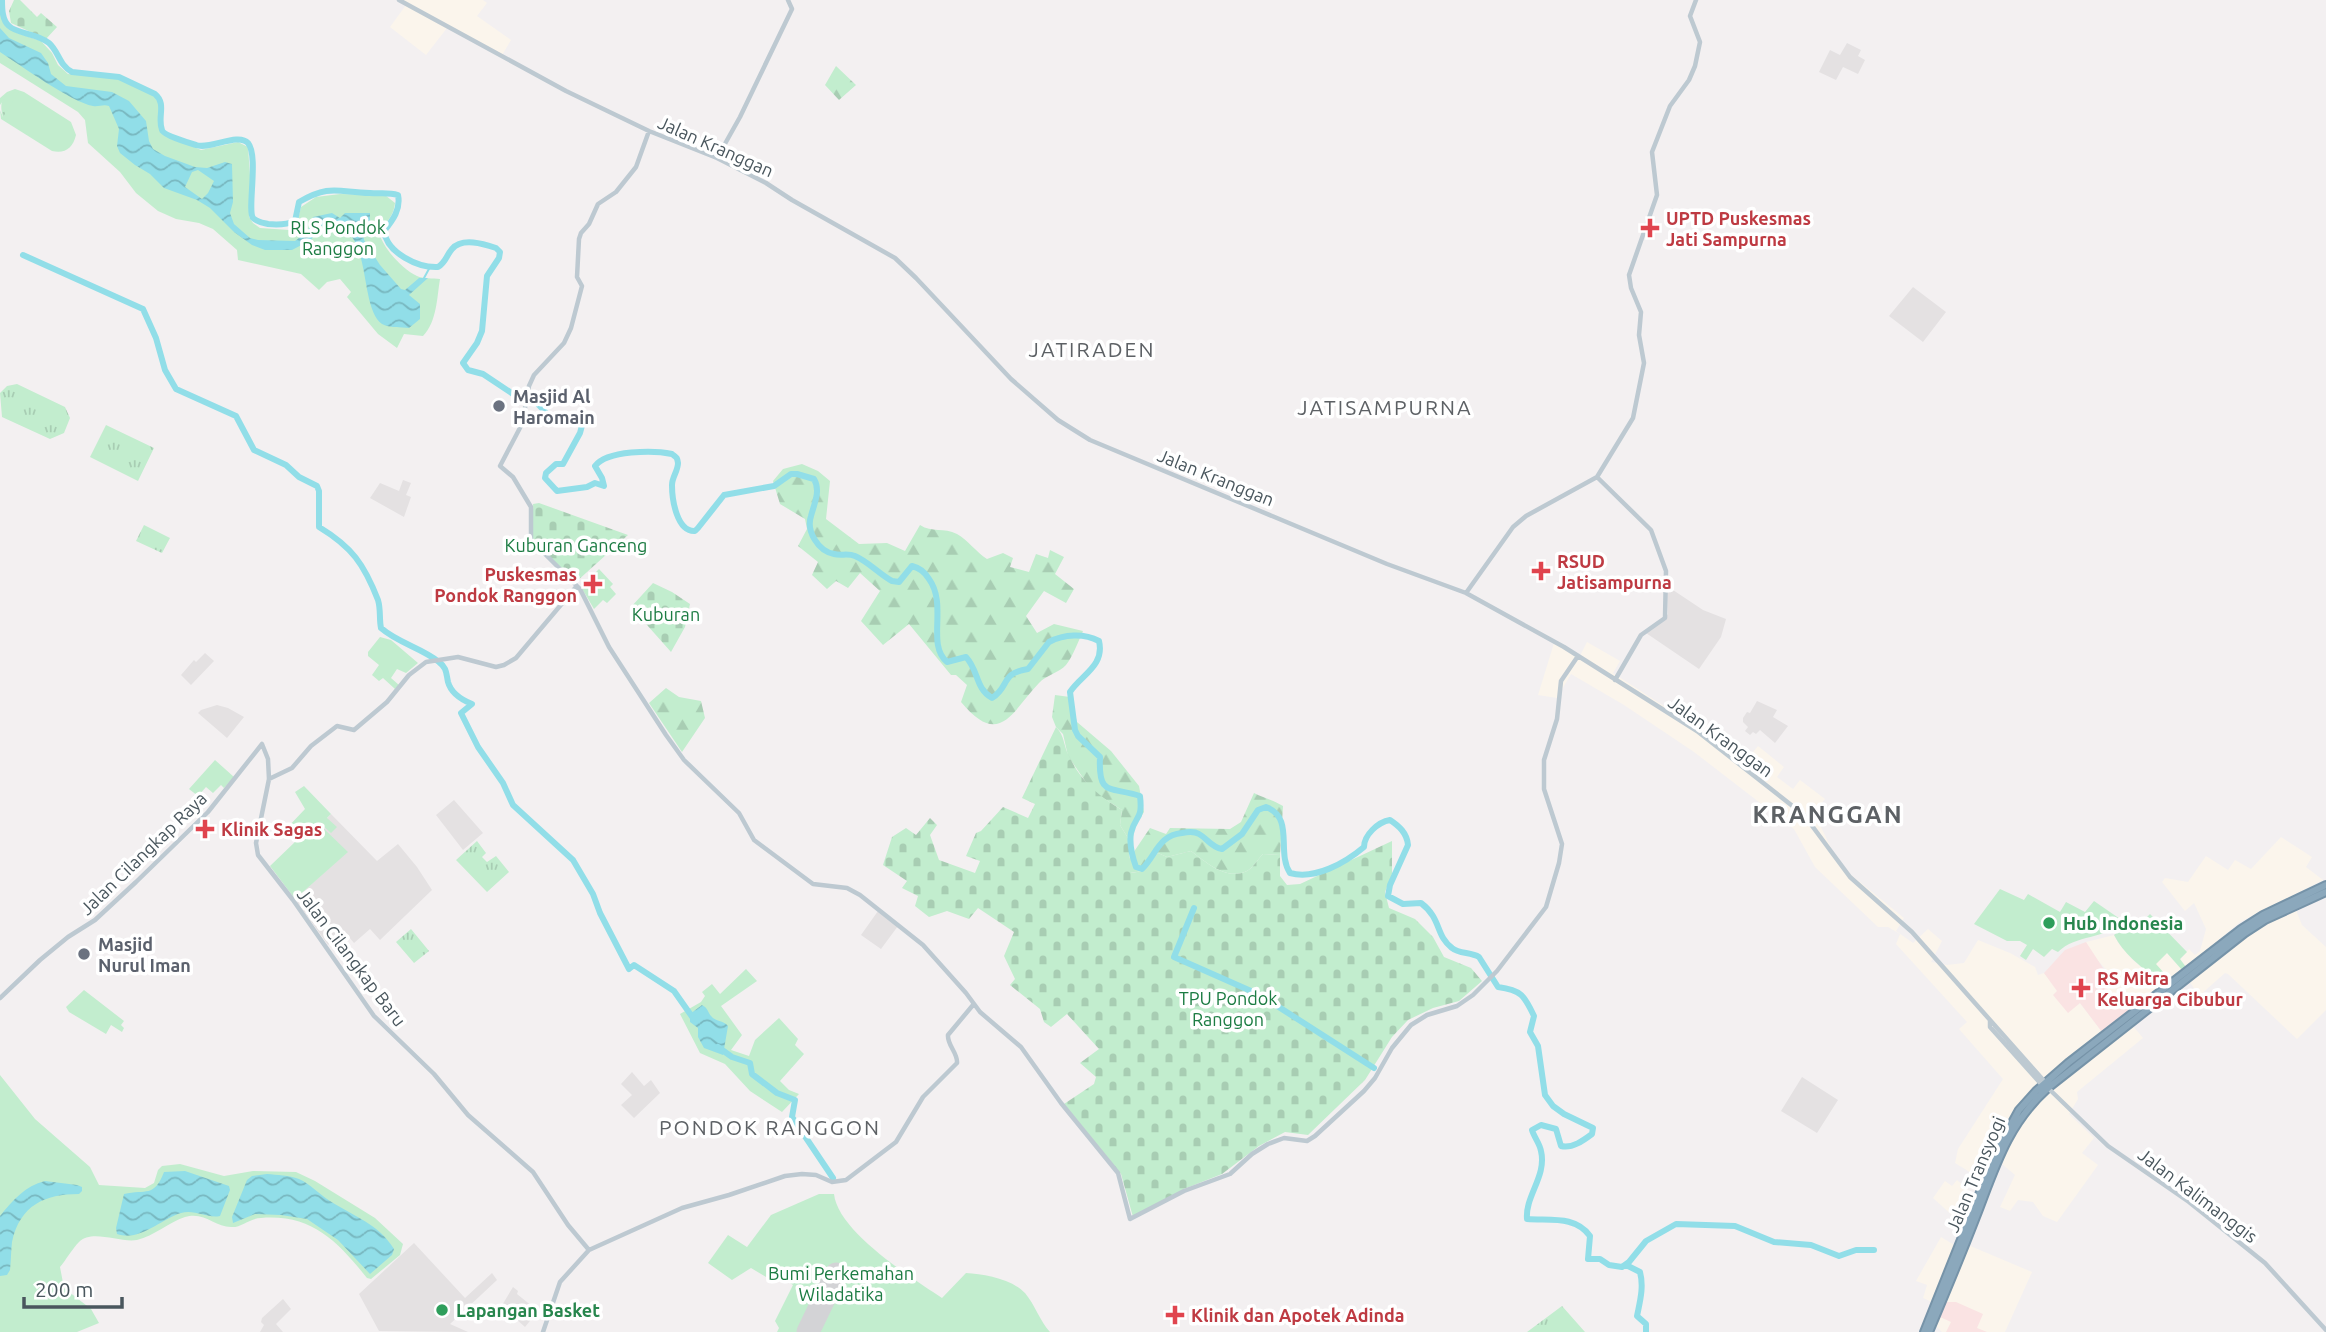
<svg xmlns="http://www.w3.org/2000/svg" width="2326" height="1332" font-family="Ubuntu,sans-serif">
  <defs>
    <pattern id="grass-tufts" width="24" height="20" patternUnits="userSpaceOnUse" patternTransform="scale(1.75)"><rect width="24" height="20" fill="#c2edce"/><path d="M3 7l-1-3M5 7V3M7 7l1-3M15 17l-1-3M17 17v-4M19 17l1-3" fill="none" stroke="#a8cdb3"/></pattern>
    <pattern id="forest-firs" width="22" height="20" patternUnits="userSpaceOnUse" patternTransform="scale(1.75)"><rect width="22" height="20" fill="#c2edce"/><path d="M5 1l3.5 6h-7zM16 11l3.5 6h-7z" fill="#a8cdb3"/></pattern>
    <pattern id="cemetery-stones" width="16" height="16" patternUnits="userSpaceOnUse" patternTransform="scale(1.75)"><rect width="16" height="16" fill="#c2edce"/><path d="M2 7V4a2 2 0 0 1 4 0v3zM10 15v-3a2 2 0 0 1 4 0v3z" fill="#a8cdb3"/></pattern>
    <pattern id="water-waves" width="16" height="10" patternUnits="userSpaceOnUse" patternTransform="scale(1.75)"><rect width="16" height="10" fill="#91dee8"/><path d="M0 5q4-4 8 0t8 0" fill="none" stroke="#78b7bf"/></pattern>
  </defs>
  <rect width="100%" height="100%" fill="#f3f0f1"/>
  <path fill="#fbf5ec" d="M399 0H483L487 3 477 16 511 40 501 57 447 28 426 55 390 27 406 5Z
    M1587 642 1620 661 1613 673 1707 734 1744 763 1758 746 1784 767 1777 777 1793 789 1800 780 1825 799 1810 817 1820 825 1833 852 1849 873 1904 918 1896 931 1913 943 1928 929 1942 941 1931 962 1947 965 1964 963 1978 940 2010 953 2035 967 2038 975 2044 973 2058 991 2068 1012 2080 1003 2102 1032 2060 1064 2036 1086 2016 1110 1998 1137 1981 1179 1955 1163 1958 1149 2003 1079 1959 1029 1967 1022 1896 944 1900 934 1888 927H1878L1815 867 1794 829 1694 752 1624 705 1571 674 1557 698 1538 695 1554 643 1579 658Z
    M2281 837 2312 857 2306 867 2323 880 2240 922 2186 967 2180 960 2189 949 2195 955 2200 951 2206 929 2194 903 2185 911 2162 882 2165 878 2188 882 2206 856 2228 870 2235 860 2251 869Z
    M2296 910 2302 925 2326 947V1010L2297 1039 2228 974 2225 973 2199 996 2188 979 2248 932Z
    M2114 935 2119 944 2135 962 2156 979 2155 964 2167 953 2182 970 2130 1011 2105 995 2104 985 2112 976 2091 953 2086 942Z
    M2133 1026 2143 1038 2077 1092 2078 1099 2069 1114 2094 1138 2082 1153 2098 1165 2057 1222 2043 1216 2033 1202 2018 1200 2010 1211 2000 1207 2015 1175 2002 1164 2013 1137 2031 1110 2051 1090Z
    M1957 1180 1975 1196 1963 1225 1933 1198 1945 1181 1952 1186Z
    M1941 1237 1956 1246 1932 1302 1923 1298 1927 1285 1916 1281Z
    M1968 1245 2032 1272 2005 1332H1942L1935 1325Z"/>
  <path fill="#e4e1e2" d="M1847 43 1861 50 1858 56 1865 60 1858 74 1843 67 1836 80 1819 72 1830 50 1840 55Z
    M1913 287 1946 312 1923 342 1889 316Z
    M403 480 411 483 406 495 411 497 404 517 370 498 380 483 399 491Z
    M1667 586 1703 610 1726 619 1721 637 1699 669 1646 633 1664 620 1668 614Z
    M205 653 214 661 191 685 181 675 194 660 196 662Z
    M1757 701 1777 710 1773 717 1788 726 1775 743 1760 730 1756 734 1753 732 1750 735 1745 731 1748 727 1743 722V718L1747 712 1750 713Z
    M217 705 228 708 244 717 227 738 198 713 201 710Z
    M454 800 483 833 463 850 436 815Z
    M331 814 377 861 398 844 417 867 432 890 380 940 370 929 354 943 344 931 328 945 295 899 347 852 320 826Z
    M878 911 898 926 881 949 861 935Z
    M632 1072 644 1086 651 1080 660 1093 634 1118 621 1105 632 1095 621 1084Z
    M1802 1077 1838 1100 1817 1133 1781 1111Z
    M414 1243 465 1298 492 1273 497 1280 450 1324 468 1332 379 1331 359 1294Z
    M513 1287 518 1291 517 1294 538 1311 525 1327 516 1319 512 1324 494 1310 497 1305 501 1307Z
    M283 1299 291 1309 276 1324 283 1332H260L264 1325 261 1322 262 1318Z"/>
  <path fill="#fae3e3" d="M2086 942 2103 968 2113 977 2104 984 2109 991 2105 995 2130 1011 2102 1032 2080 1003 2068 1013 2053 995 2057 991 2044 973 2065 950Z
    M1946 1302H1956L1983 1314 1977 1328 1987 1332H1946L1951 1322 1940 1317Z"/>
  <path fill="url(#grass-tufts)" d="M11 92H19L69 124 73 135C72 146 64 151 53 149L3 117C0 107 0 97 11 92Z
    M17 384 65 407 70 418 64 433 50 439 2 417 0 393 7 386Z
    M106 425 154 448 138 481 90 457Z
    M144 525 170 538 162 553 136 541Z
    M477 841 486 853 482 857 487 862 496 856 509 872 487 892 456 860Z
    M411 929 429 951 414 963 396 942Z
    M1562 1306 1585 1332H1527Z"/>
  <path fill="url(#forest-firs)" d="M836 66 856 85 839 100 825 85Z
    M802 464 818 471 830 481 826 519 859 544 887 543 905 551 920 525C932 533 944 527 957 534 968 540 976 552 987 559L1003 553 1013 558 1010 567 1029 572 1036 554 1048 558 1050 550 1064 557 1055 574 1074 589 1066 603 1044 591 1026 616 1037 633 1054 624 1083 631C1078 642 1073 656 1066 665 1059 673 1046 675 1039 683 1012 711 1000 749 961 702L967 685 956 675H951L909 624 883 645 861 621 880 591 860 573 848 588 836 581 827 589 812 575 818 562 798 546 807 529 805 519 780 504 773 481 783 469Z
    M666 688 679 697 701 701 705 718 682 752 649 703Z
    M1055 695 1070 697 1077 722 1111 751 1139 786 1144 812 1128 838 1120 825 1122 810 1092 791 1068 756 1063 734 1056 727 1052 717Z
    M1254 793C1264 798 1273 800 1283 806L1280 855 1263 854C1258 859 1253 868 1247 871 1226 881 1206 862 1191 851L1167 857 1158 853 1143 871 1130 873 1129 859 1150 828 1166 834 1170 828 1230 829 1241 822Z"/>
  <path fill="url(#cemetery-stones)" d="M14 0H20L37 17 41 13 57 27 46 39 11 23 9 11Z
    M539 503 628 535 576 582C566 573 535 549 532 538 529 527 534 515 533 504Z
    M653 583 672 592 690 604 685 627 671 652 631 607Z
    M1056 727C1065 736 1063 745 1069 756 1081 782 1099 796 1122 810L1120 825 1128 838 1131 873 1143 871 1158 853 1167 857 1191 851C1206 862 1226 881 1247 871 1253 868 1258 859 1263 854L1280 855V876L1287 885 1300 884 1392 841V874L1385 892 1389 908 1415 919 1433 937 1444 957 1471 968 1482 981 1459 1001 1433 1008 1408 1020 1392 1037 1365 1080 1308 1135 1285 1132 1259 1146 1222 1174 1184 1189 1133 1217 1121 1174 1064 1104 1094 1084 1096 1077 1080 1063 1099 1049 1067 1014 1051 1027 1044 1022 1040 1009 1010 985 1015 979 1004 956 1014 932 978 908 969 919 947 911 929 917 915 906 918 896 902 888 907 881 883 865 892 837 906 828 916 835 930 818 937 825 930 835 939 860 975 873 980 861 966 856 976 833 981 831 1003 807 1028 818 1035 804 1022 798Z"/>
  <path fill="#c2edce" d="M0 0 5 26 17 33 41 41 52 53 58 65 68 74 118 78 154 95 160 105V127L164 134 201 150 238 142 248 147 251 189 249 217 253 223 260 228 289 230 296 227 301 207 316 197 340 194 385 195 395 203C394 216 386 222 379 233 384 249 402 269 417 276 423 279 433 278 440 279 437 297 437 322 423 336L404 334 397 348 378 334 347 297 351 292 340 279 327 282 319 290 301 274 238 260 237 250 213 229 199 223 176 219 158 211 136 193 120 172 88 143 85 120 78 112 0 63Z
    M15 89 24 92 71 122 76 135C73 148 65 154 52 151L1 119 0 110 3 117 19 92 8 94 0 105V98L7 92Z
    M599 569 613 584 610 587 616 594 607 603 603 600 594 609 581 587Z
    M380 637 391 640 418 663 406 673 397 669 391 678 399 685 395 689 383 678 379 681 372 675 379 665 368 656V652Z
    M215 760 234 777 224 788 221 785 213 793 206 787 198 796 189 789Z
    M304 786 331 814 327 818 337 827 331 833 322 825 321 826 348 852 295 899 270 866 296 841 286 829 305 809 295 792Z
    M2000 889 2024 900 2028 894 2060 912 2066 902 2085 912 2094 901 2123 921C2105 940 2076 934 2058 952L2052 949 2044 957 2033 949 2026 960 2020 956 2027 945 2020 941H2007L1974 924Z
    M2150 914 2187 952 2180 959 2186 967 2182 970 2167 953 2156 964 2164 973 2156 979C2140 966 2123 953 2114 935L2129 922 2136 928Z
    M746 969 757 981 721 1006 742 1035 731 1050 749 1056 755 1040 779 1018 798 1039 795 1045 804 1054 780 1081 789 1090 799 1094 782 1112 750 1091 725 1064 700 1053 680 1014 701 1002 705 996 702 992 712 984 720 994Z
    M84 990 124 1021 121 1025 124 1028 122 1032 111 1025 106 1034 69 1012 66 1007Z
    M0 1075 35 1119 90 1167 99 1185 145 1188 154 1183 158 1170 162 1166 180 1164 224 1176 253 1171 296 1172 315 1181 375 1218 403 1244 400 1255 371 1279 367 1278C337 1241 312 1214 261 1218 250 1218 241 1228 231 1227 215 1227 204 1211 185 1217 169 1222 154 1236 137 1240 120 1243 92 1229 79 1242 72 1249 66 1260 60 1267L64 1288 91 1309 99 1323 77 1332H0Z
    M819 1194H834C838 1232 912 1278 942 1298L966 1273C984 1274 1012 1279 1025 1293 1035 1305 1040 1321 1050 1332H777L779 1328 775 1321 793 1285 774 1273 766 1277 751 1268 732 1280 708 1263 728 1235 747 1247 771 1215Z"/>
  <path fill="url(#water-waves)" fill-rule="evenodd" d="M0 28 9 38 41 53 48 63 51 74 66 86 112 92 129 101 146 121 149 141 153 149 165 156 195 167 207 168 225 162 232 164 233 202 230 213 234 224 250 238 258 240 295 241 308 231 313 217 332 213 340 218 345 213H370V220C365 228 363 231 364 240L380 265 401 289 405 290 419 278H428L409 295 420 304V319L409 328C401 327 389 328 382 324 356 305 376 215 320 226L311 240 292 250H265L252 245 234 232 210 208 197 200 164 188 150 174 135 165 120 153 117 146 119 129 109 106C103 104 99 107 93 106 71 102 20 65 0 52ZM198 170 214 181 208 193 202 199 185 187 192 172Z
    M702 1005C708 1008 707 1011 711 1016 716 1022 723 1020 728 1026L723 1055 704 1048 698 1037V1028L690 1022V1014Z
    M185 1171 229 1186 230 1190 220 1216C208 1219 195 1209 181 1213 161 1219 140 1242 117 1234L116 1228 124 1194C146 1189 154 1198 164 1172Z
    M267 1174C277 1175 289 1175 299 1179 310 1184 319 1194 330 1201 353 1216 379 1224 394 1249L392 1255 370 1274 338 1240 307 1219 281 1215 255 1214 233 1223 232 1217 247 1180 252 1176Z
    M45 1181 77 1185 82 1187V1191L79 1194C45 1194 20 1205 12 1242 11 1251 11 1260 10 1270L7 1275 0 1276V1216C13 1200 25 1186 45 1181Z"/>
  <g fill="none" stroke-linecap="round" stroke-linejoin="round">
    <path stroke="#91dee8" stroke-width="2" d="M424 278 430 267"/>
    <path stroke="#91dee8" stroke-width="6" d="M2 0C2 8 2 20 9 26 17 34 37 33 49 43 59 52 59 65 72 72L119 77 155 94C167 104 157 117 162 130 163 135 189 143 196 145 210 150 238 132 248 143 259 156 247 210 253 218 257 222 264 223 268 224 278 225 286 225 295 221L299 202C330 184 337 192 370 193 380 194 388 192 398 195 401 209 393 220 384 231 387 253 418 268 438 267 446 262 446 256 452 249 462 237 484 244 496 248L500 252 499 258 487 276 482 331 477 343 463 363 468 370 483 374 513 394 534 400 552 419 557 420 571 417 583 422 580 433 563 464H556L546 473 545 478 557 491 587 487 595 483 604 486 602 478 595 466C607 450 654 450 672 454 677 458 677 457 678 463 678 471 672 477 672 485 672 500 677 532 695 531L698 528 724 495 774 486 791 474H797L814 479C821 491 814 504 811 516 806 531 818 551 834 554 841 556 848 553 855 556 869 562 879 574 892 581L899 582 912 566C920 568 925 572 929 579 948 605 926 645 947 662L966 657C979 671 975 688 992 698 1010 687 1000 673 1028 669L1049 642C1064 634 1084 633 1099 641 1105 666 1081 675 1070 692L1075 730 1078 736 1100 757C1098 797 1110 786 1140 796 1143 821 1135 815 1131 833 1129 845 1132 856 1136 867L1142 869C1156 855 1159 835 1182 833 1187 832 1194 831 1199 834 1208 839 1211 847 1222 849L1242 834 1258 810 1266 807C1295 818 1276 852 1290 873 1315 880 1345 863 1364 847 1364 835 1378 822 1390 820 1399 826 1407 833 1408 845L1390 885 1388 896 1403 904 1421 903C1442 919 1435 935 1452 948 1459 954 1471 952 1479 957L1498 987C1521 990 1524 995 1534 1016L1530 1032 1538 1046 1545 1095 1553 1106 1564 1114 1593 1128 1592 1134C1584 1140 1572 1149 1561 1146L1556 1129 1541 1125 1532 1130C1534 1137 1540 1144 1541 1151 1547 1176 1525 1196 1527 1219 1549 1221 1575 1215 1590 1236L1588 1259H1600L1609 1265 1622 1267 1629 1262 1646 1241 1676 1224 1735 1226 1774 1242 1811 1245 1839 1256 1856 1250H1874
      M23 255 143 309 156 338 165 370 176 389 236 416 254 450 286 465 299 477 317 486 319 491V527C352 547 364 564 378 600 381 610 379 619 381 628 398 643 422 648 439 662 447 668 446 673 448 682 451 693 462 700 472 704L461 713 478 747 503 783 513 805 573 860 593 894 600 913 629 969 634 965 674 991 693 1018
      M1194 908 1174 957 1260 995 1374 1068
      M718 1047 732 1057 750 1063 752 1074 777 1093 795 1100 792 1117 833 1178
      M1626 1265 1640 1272C1644 1287 1640 1301 1637 1316L1646 1324V1332"/>
    <path stroke="#d3d3d6" stroke-width="23" d="M808 1332 836 1274"/>
    <defs>
      <path id="highway" d="M1924 1332 1996 1152 2019 1110 2036 1091 2068 1063 2241 929 2263 915 2326 885
        M1929 1332C1945 1294 1961 1256 1976 1217 1995 1168 2007 1125 2048 1088L2245 933 2265 920 2326 892"/>
    </defs>
    <use href="#highway" stroke="#7693a8" stroke-width="10"/>
    <path stroke="#bdc9d1" stroke-width="4.5" d="M399 0 566 91 649 131 717 158 766 183 792 200 895 258 916 278 1011 379 1058 420 1090 440 1387 564 1466 593 1564 647 1697 731 1804 815 1850 877 1912 932 2045 1082
      M649 131 636 167 616 192 598 204 589 224 581 233 579 239 577 277 582 286 571 328 564 343 534 375 529 386 522 424 500 466 513 477 531 507V540L580 589 609 647 666 735 684 760 739 813 754 840 813 884 847 888 860 895 923 945 966 993 980 1012 1021 1047 1061 1103 1118 1173 1130 1219 1184 1191 1230 1174 1252 1154 1268 1144 1284 1138 1307 1141 1315 1136 1364 1091 1375 1078 1392 1048 1411 1025 1427 1015 1457 1006 1473 995 1497 971 1546 907 1559 863 1562 844 1544 789V760L1557 719 1561 681 1578 656
      M717 158 740 117 792 9 788 0
      M1597 477 1651 530 1666 571 1665 618 1641 635 1615 680
      M1466 593 1513 527 1526 516 1597 477 1633 418 1644 363 1639 335 1641 312 1631 288 1629 275 1657 195 1652 152 1670 106 1689 80 1695 66 1700 42 1690 16 1696 0
      M269 779 292 768 311 746 337 726 354 730 387 702 409 675 426 662 458 657 496 667 504 665 516 658 576 587
      M0 998 40 960 68 937 95 920 136 882 208 812 262 744 268 759 269 779 256 843 258 855 293 900 374 1016 434 1074 468 1115 533 1172 568 1225 589 1250
      M1990 1021V1027L2042 1085
      M2048 1088 2108 1146 2189 1202 2265 1263 2326 1330
      M543 1332 560 1282 589 1250 682 1208 729 1195 785 1176 802 1174 816 1175 832 1182 846 1180 896 1142 923 1097 957 1063C958 1053 947 1045 948 1035L973 1005"/>
    <use href="#highway" stroke="#8ba8bc" stroke-width="6"/>
  </g>
  <g fill="#e0444e" stroke="#fff" stroke-width="2.5">
    <path d="M1646.5 217.5h7v7h7v7h-7v7h-7v-7h-7v-7h7z"/>
    <path d="M1537.5 560.5h7v7h7v7h-7v7h-7v-7h-7v-7h7z"/>
    <path d="M589.5 573.5h7v7h7v7h-7v7h-7v-7h-7v-7h7z"/>
    <path d="M201.5 818.5h7v7h7v7h-7v7h-7v-7h-7v-7h7z"/>
    <path d="M2077.5 977.5h7v7h7v7h-7v7h-7v-7h-7v-7h7z"/>
    <path d="M1171.5 1304.5h7v7h7v7h-7v7h-7v-7h-7v-7h7z"/>
  </g>
  <g fill="#6b7280" stroke="#fff" stroke-width="2.5">
    <circle cx="499" cy="406" r="7"/>
    <circle cx="84" cy="954" r="7"/>
  </g>
  <g fill="#2e9e5b" stroke="#fff" stroke-width="2.5">
    <circle cx="2049" cy="923" r="7"/>
    <circle cx="442" cy="1310" r="7"/>
  </g>
  <g text-anchor="middle" dominant-baseline="central" stroke-width="7" stroke-linejoin="round" paint-order="stroke">
    <g font-size="18" fill="#49565d" stroke="#fff">
      <text transform="translate(716 146) rotate(24)">Jalan Kranggan</text>
      <text transform="translate(1216 477) rotate(22)">Jalan Kranggan</text>
      <text transform="translate(1721 736) rotate(36)">Jalan Kranggan</text>
      <text transform="translate(143 853) rotate(-44)">Jalan Cilangkap Raya</text>
      <text transform="translate(352 957) rotate(53)">Jalan Cilangkap Baru</text>
      <text transform="translate(1975 1174) rotate(-67)">Jalan Transyogi</text>
      <text transform="translate(2198 1195) rotate(37)">Jalan Kalimanggis</text>
    </g>
    <g font-size="18" font-weight="bold" fill="#be3a42" stroke="#fff" text-anchor="start">
      <text x="1666" y="218">UPTD Puskesmas<tspan x="1666" dy="21">Jati Sampurna</tspan></text>
      <text x="1557" y="561">RSUD<tspan x="1557" dy="21">Jatisampurna</tspan></text>
      <text x="577" y="574" text-anchor="end">Puskesmas<tspan x="577" dy="21">Pondok Ranggon</tspan></text>
      <text x="221" y="829">Klinik Sagas</text>
      <text x="2097" y="978">RS Mitra<tspan x="2097" dy="21">Keluarga Cibubur</tspan></text>
      <text x="1191" y="1315">Klinik dan Apotek Adinda</text>
    </g>
    <g font-size="18" fill="#1c7c43" stroke="#fff">
      <text x="338" y="227">RLS Pondok<tspan x="338" dy="21">Ranggon</tspan></text>
      <text x="576" y="545">Kuburan Ganceng</text>
      <text x="666" y="614">Kuburan</text>
      <text x="1228" y="998">TPU Pondok<tspan x="1228" dy="21">Ranggon</tspan></text>
      <text x="841" y="1273">Bumi Perkemahan<tspan x="841" dy="21">Wiladatika</tspan></text>
    </g>
    <g font-size="18" font-weight="bold" fill="#5b616d" stroke="#fff" text-anchor="start">
      <text x="513" y="396">Masjid Al<tspan x="513" dy="21">Haromain</tspan></text>
      <text x="98" y="944">Masjid<tspan x="98" dy="21">Nurul Iman</tspan></text>
    </g>
    <g font-size="18" font-weight="bold" fill="#27864d" stroke="#fff" text-anchor="start">
      <text x="2063" y="923">Hub Indonesia</text>
      <text x="456" y="1310">Lapangan Basket</text>
    </g>
    <g font-size="21" letter-spacing="2" fill="#5d6165" stroke="#fff">
      <text x="1092" y="349">JATIRADEN</text>
      <text x="1385" y="407">JATISAMPURNA</text>
      <text x="770" y="1127">PONDOK RANGGON</text>
    </g>
    <g font-size="24" font-weight="bold" letter-spacing="2" fill="#5d6165" stroke="#fff">
      <text x="1828" y="814">KRANGGAN</text>
    </g>
  </g>
  <path d="M24 1297v10h98v-10" fill="none" stroke="#49565d" stroke-width="3.5"/>
  <text x="35" y="1297" font-size="21" fill="#49565d" stroke="#ffffff" stroke-width="5" paint-order="stroke">200 m</text>
</svg>
